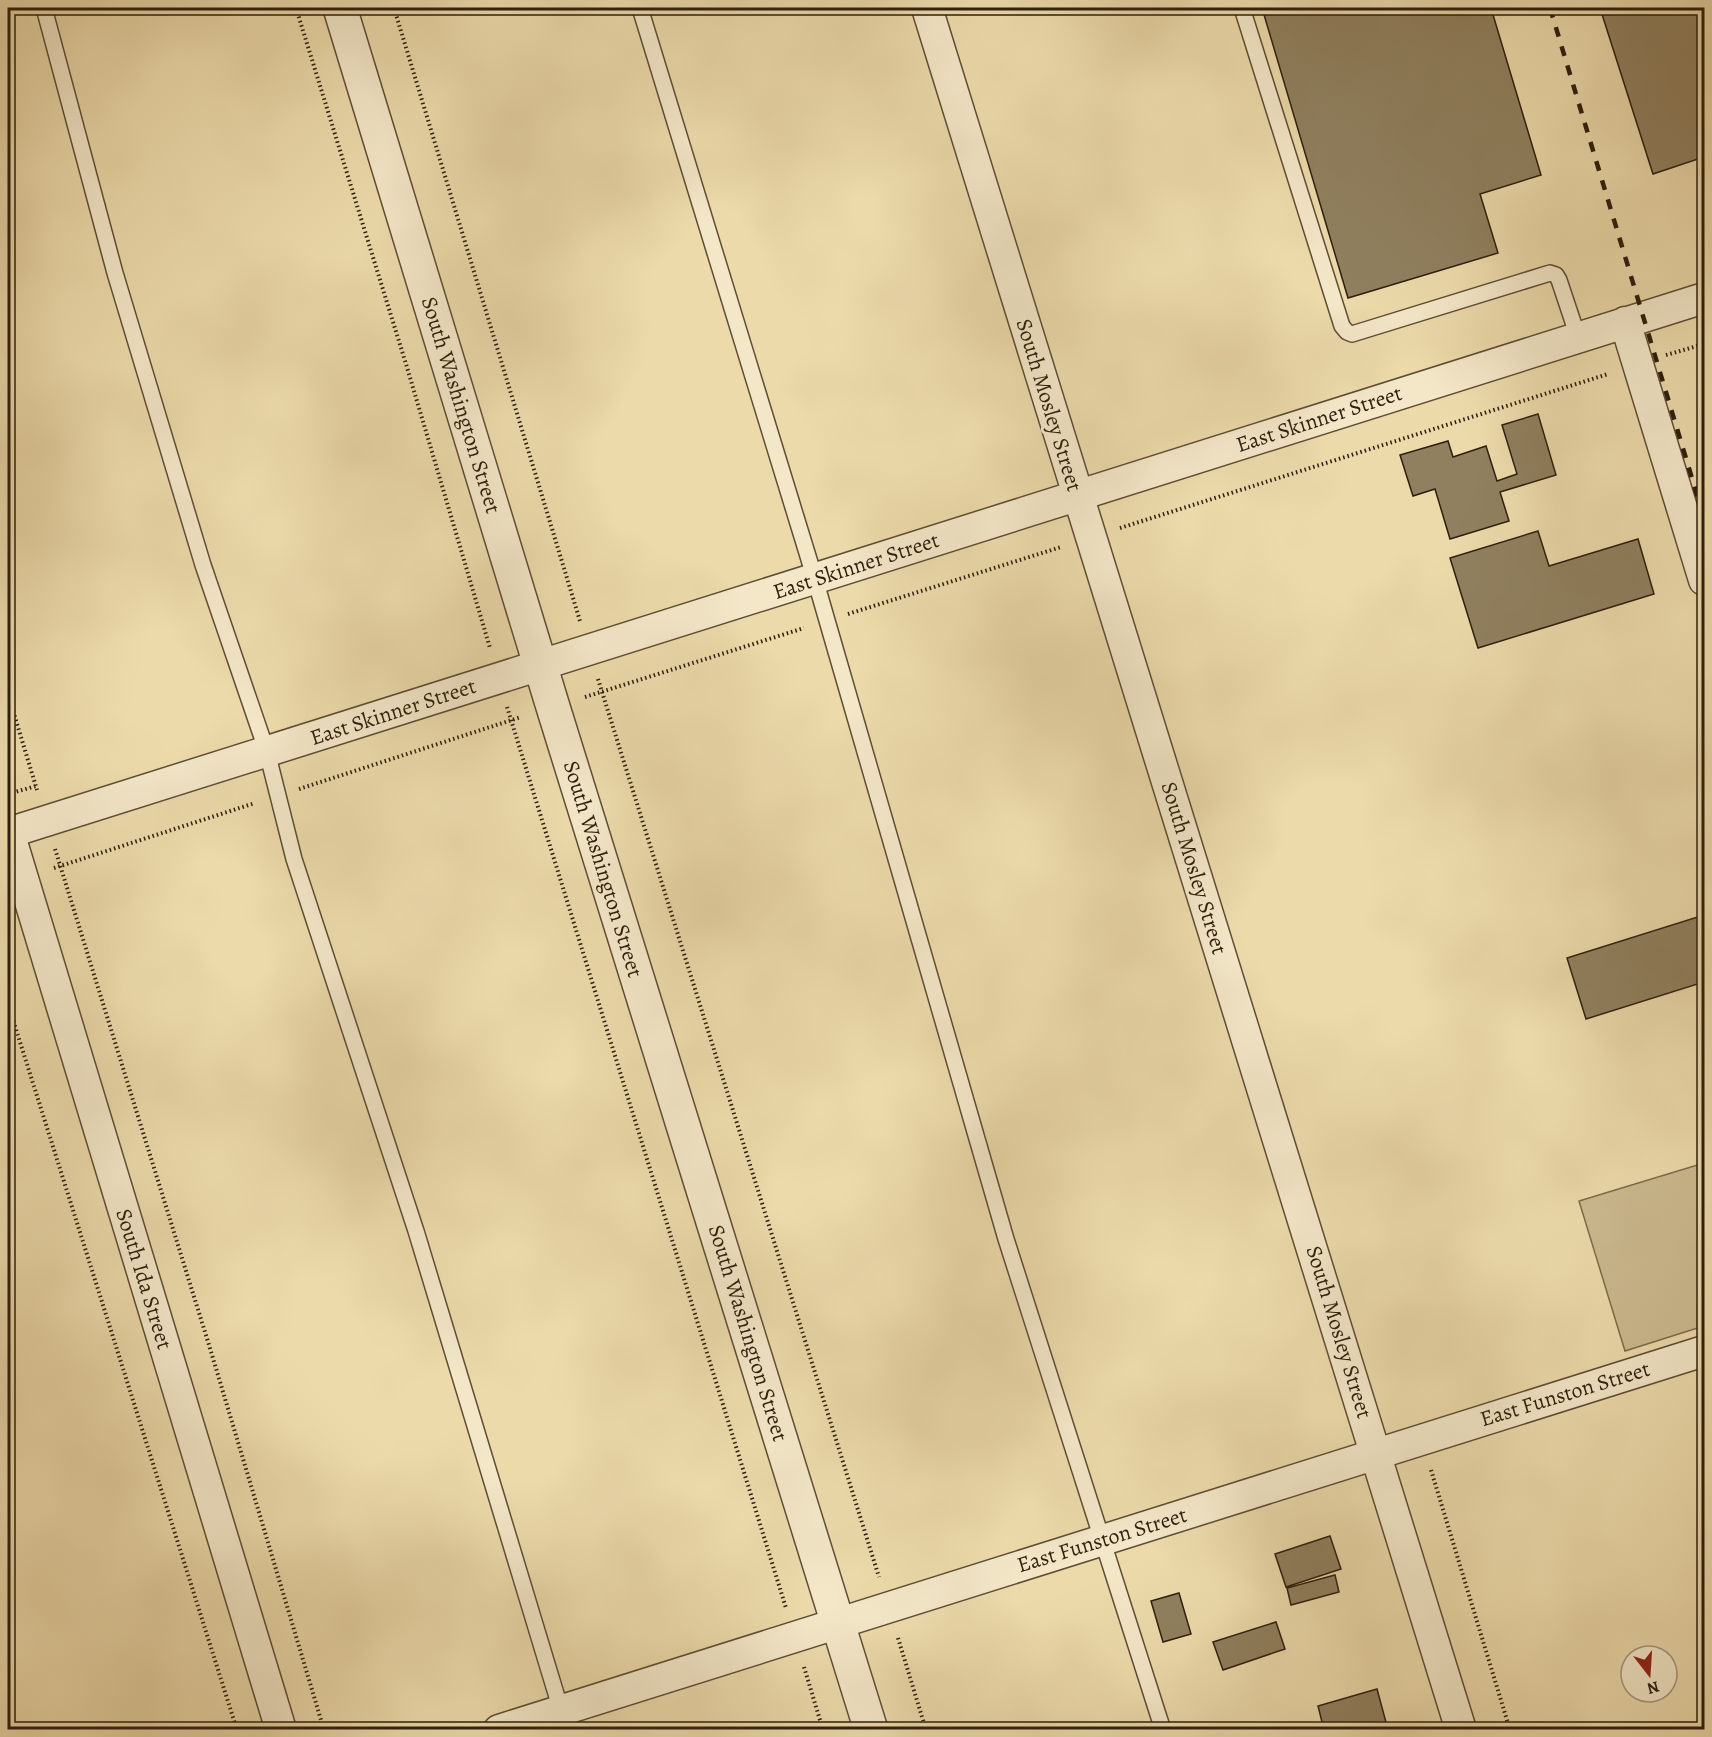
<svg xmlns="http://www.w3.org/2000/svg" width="1712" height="1737" font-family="Alegreya,serif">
  <rect width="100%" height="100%" fill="#ecdaab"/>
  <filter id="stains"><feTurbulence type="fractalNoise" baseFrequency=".00333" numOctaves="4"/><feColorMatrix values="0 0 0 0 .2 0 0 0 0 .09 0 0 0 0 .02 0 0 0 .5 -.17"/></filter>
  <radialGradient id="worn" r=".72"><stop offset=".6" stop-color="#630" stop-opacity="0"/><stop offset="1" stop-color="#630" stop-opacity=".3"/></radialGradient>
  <path fill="#ccba90" stroke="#7c6c4e" stroke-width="1.5" d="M1704 1163V1326L1625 1351 1579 1201Z"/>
  <path fill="#90805f" stroke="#2d1f0d" stroke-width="1.5" d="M1262 8H1491L1541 175 1480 194 1498 253 1348 298Z
    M1600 8H1704V157L1653 174Z
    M1538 414 1556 475 1500 492 1509 521 1450 539 1435 489 1413 496 1400 455 1448 441 1453 457 1486 446 1497 481 1517 474 1502 425Z
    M1538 531 1549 566 1638 539 1654 594 1478 648 1450 558Z
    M1704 915V982L1586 1019 1567 958Z
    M1330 1536 1341 1569 1286 1587 1275 1554Z
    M1335 1575 1339 1592 1291 1605 1287 1588Z
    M1179 1593 1191 1634 1163 1642 1151 1601Z
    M1276 1622 1285 1649 1223 1670 1213 1642Z
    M1377 1689 1387 1726 1373 1730H1324L1318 1706Z"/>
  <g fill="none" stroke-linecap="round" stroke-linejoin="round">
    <defs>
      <path id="service" d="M44 8 115 273 203 565 267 752 294 859 416 1231 567 1730
        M640 8 815 579 1006 1239 1163 1730
        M1242 8 1342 326 1347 332 1352 334 1550 273 1556 275 1559 280 1578 337"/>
      <path id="minor" d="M927 8 1461 1730
        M1625 322 1704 580
        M8 829 281 1730
        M8 833 1704 298
        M499 1730 1704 1351"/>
      <path id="tertiary" d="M340 8 553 707 871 1730"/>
    </defs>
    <use href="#service" stroke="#5d4e34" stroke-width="18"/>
    <use href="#minor" stroke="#5d4e34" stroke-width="33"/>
    <use href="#tertiary" stroke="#5d4e34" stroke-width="36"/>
    <path stroke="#2d1f0d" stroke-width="4" stroke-dasharray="1.5 3" stroke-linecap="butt" d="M296 8 406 364 490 648
      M394 8 580 621
      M1666 355 1704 344
      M1120 528 1608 374
      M848 614 1061 547
      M598 679 879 1577
      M8 694 37 790
      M585 697 804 628
      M507 707 786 1608
      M299 789 521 717
      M8 794 36 786
      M55 849 209 1345 324 1730
      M54 868 255 803
      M8 1004 237 1730
      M1431 1470 1510 1730
      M898 1638 926 1730
      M804 1667 823 1730"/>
    <use href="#service" stroke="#f3e7c8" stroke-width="15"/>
    <use href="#minor" stroke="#f3e7c8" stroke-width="30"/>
    <use href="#tertiary" stroke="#f3e7c8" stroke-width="33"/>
    <path stroke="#2d1f0d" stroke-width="4.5" stroke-dasharray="10 10" stroke-linecap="butt" d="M1550 8 1704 518"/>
  </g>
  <g text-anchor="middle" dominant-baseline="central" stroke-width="6" stroke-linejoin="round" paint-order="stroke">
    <g font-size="22" fill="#2d1f0d" stroke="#f3e7c8">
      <text transform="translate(461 405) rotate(73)">South Washington Street</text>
      <text transform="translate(1049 405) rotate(73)">South Mosley Street</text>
      <text transform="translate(1319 419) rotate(-18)">East Skinner Street</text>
      <text transform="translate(856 566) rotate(-18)">East Skinner Street</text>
      <text transform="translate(393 712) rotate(-18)">East Skinner Street</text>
      <text transform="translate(1194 868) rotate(73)">South Mosley Street</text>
      <text transform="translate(603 869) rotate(73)">South Washington Street</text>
      <text transform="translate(144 1279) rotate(73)">South Ida Street</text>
      <text transform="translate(1339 1332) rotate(73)">South Mosley Street</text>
      <text transform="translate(748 1333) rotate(73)">South Washington Street</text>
      <text transform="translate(1565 1394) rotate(-17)">East Funston Street</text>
      <text transform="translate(1102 1540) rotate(-17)">East Funston Street</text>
    </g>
  </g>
  <rect width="1712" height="1737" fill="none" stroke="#ecdaab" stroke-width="30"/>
  <rect x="9" y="9" width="1694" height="1719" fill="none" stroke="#2d1f0d" stroke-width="3"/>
  <rect x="15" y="15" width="1682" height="1707" fill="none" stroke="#2d1f0d" stroke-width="1.5"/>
  <g transform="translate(1649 1674) rotate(163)"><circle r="28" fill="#f3e7c8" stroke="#a4977d" stroke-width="1.5"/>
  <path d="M0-4.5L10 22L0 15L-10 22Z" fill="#8f2418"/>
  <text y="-9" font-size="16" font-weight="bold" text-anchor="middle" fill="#2d1f0d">N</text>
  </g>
  <rect width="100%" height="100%" filter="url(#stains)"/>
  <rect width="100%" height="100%" fill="url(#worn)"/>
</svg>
